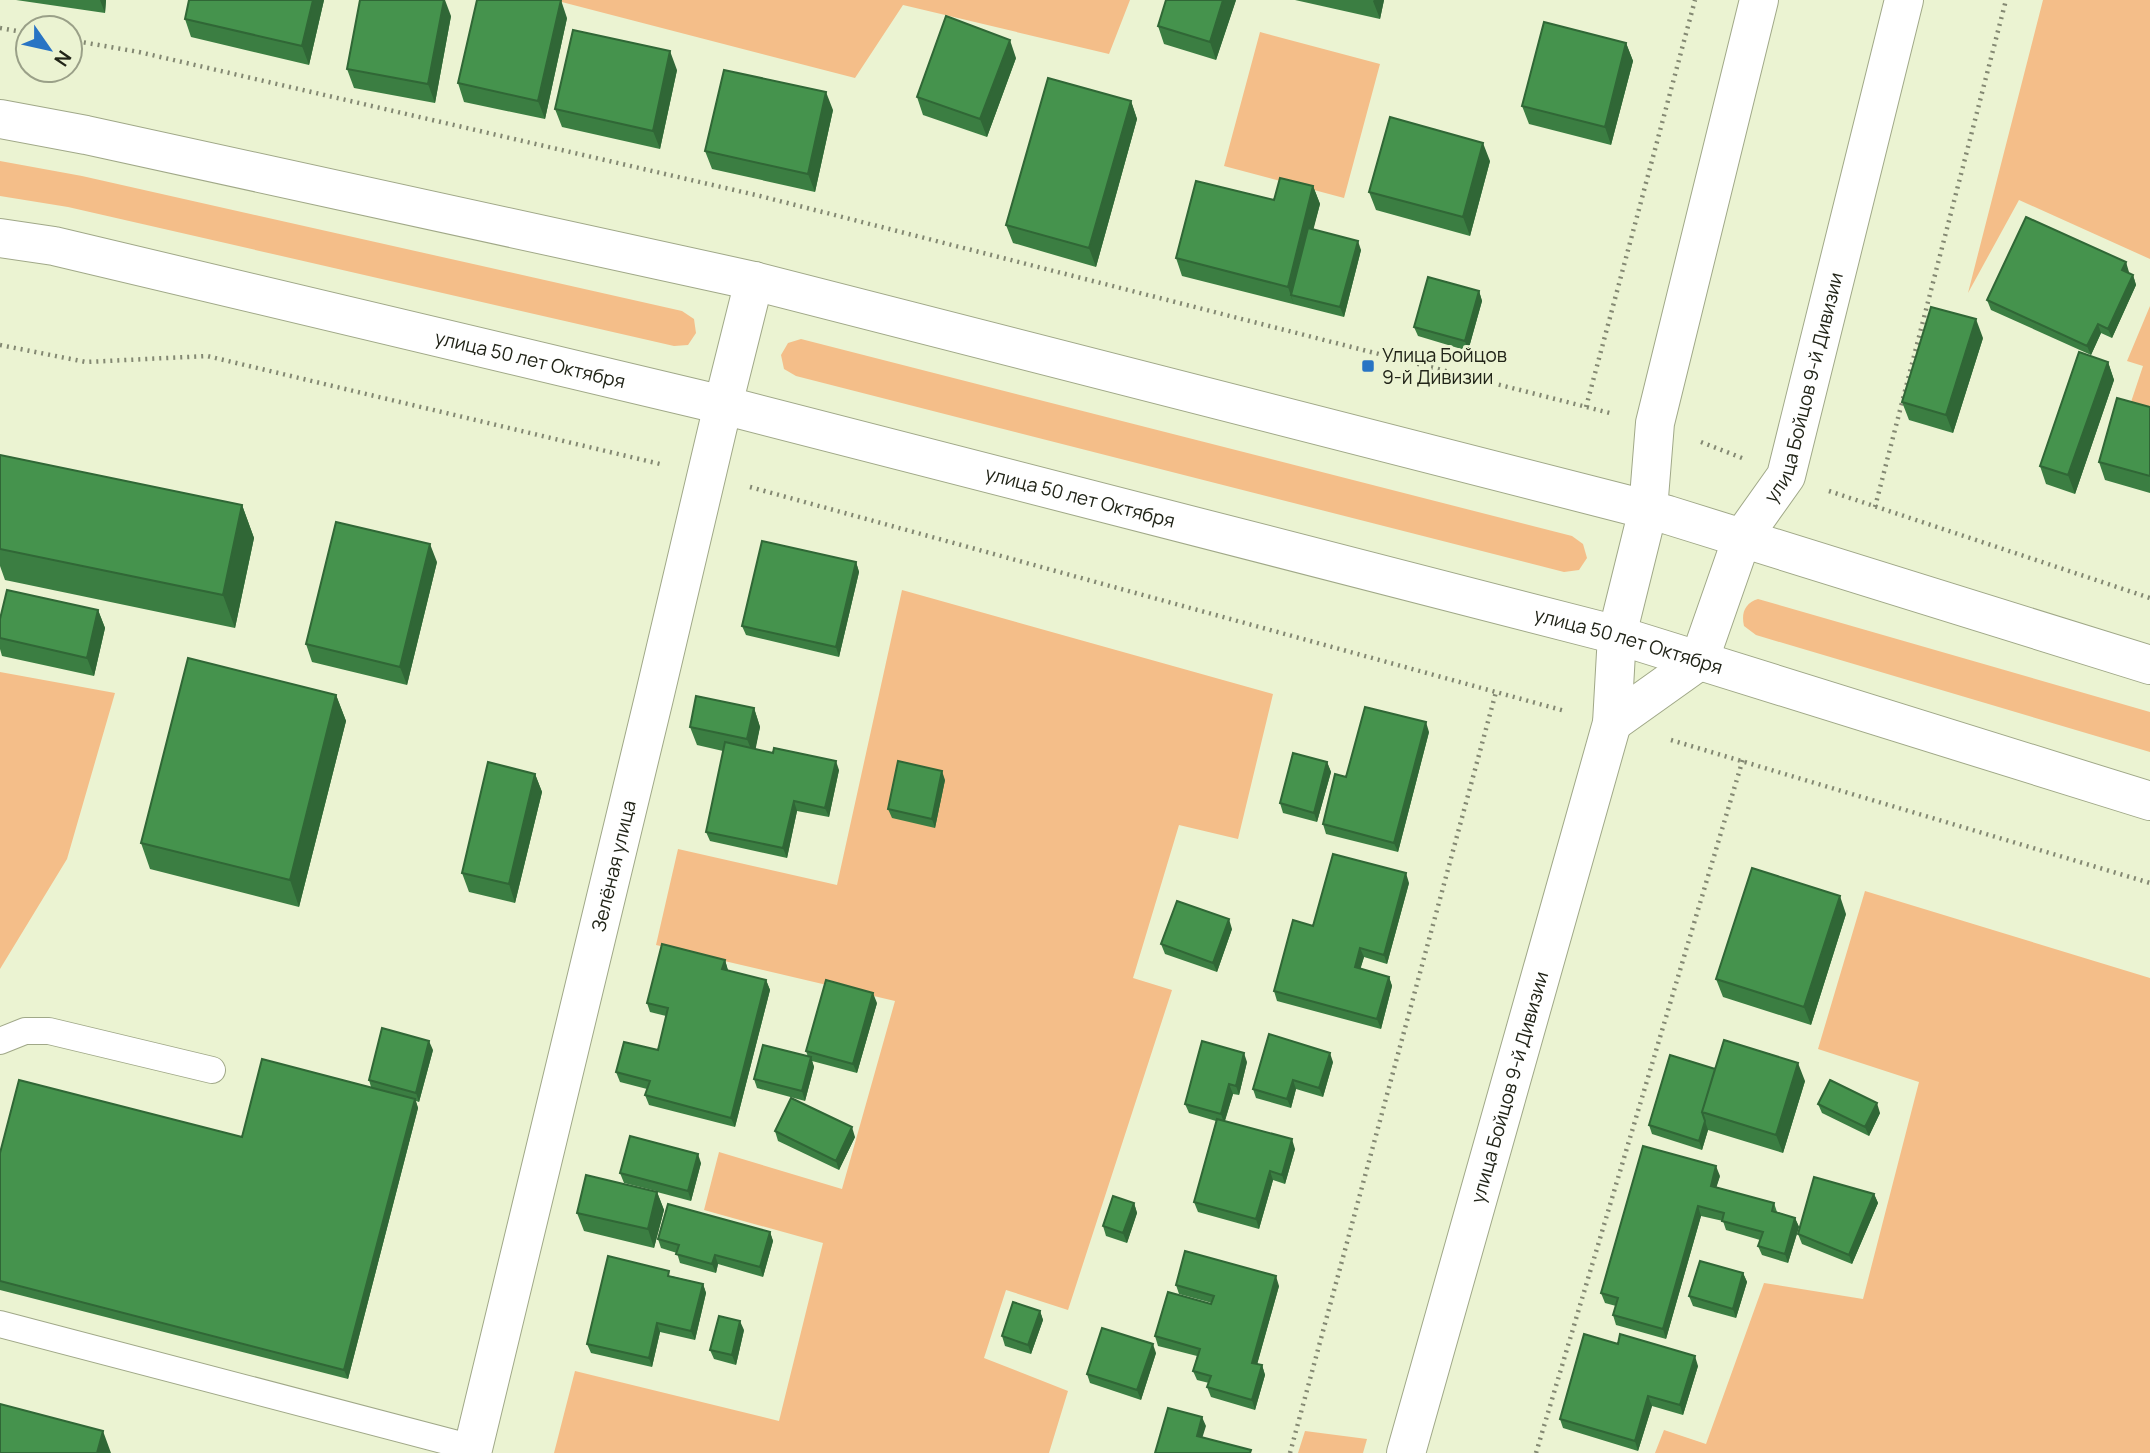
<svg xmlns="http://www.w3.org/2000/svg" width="2150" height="1453" font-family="Manrope,sans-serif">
  <rect width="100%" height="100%" fill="#ebf3d2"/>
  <path fill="#f4be89" d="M554 0H1130L1109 54 903 5 855 78Z
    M2043 0H2150V259L2019 200 1968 293Z
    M1260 32 1380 64 1344 198 1224 166Z
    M0 161 82 176 682 311 694 319 696 333 688 345 674 346 68 207 0 196Z
    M2150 306V407L2131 402 2143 366 2127 361Z
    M801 339 1572 536 1583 544 1587 558 1579 570 1564 572 796 376 784 369 781 355 788 343Z
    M902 590 1273 694 1238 839 1179 825 1133 978 1172 990 1068 1310 1006 1290 984 1358 1068 1391 1049 1453H554L575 1371 779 1421 823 1243 704 1210 719 1152 842 1189 895 1001 656 945 678 849 837 885Z
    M1758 599 2150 712V752L1756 635 1744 626C1741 613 1745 603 1758 599Z
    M0 672 115 693 67 859 0 969Z
    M1865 891 2150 978V1453H1655L1664 1430 1706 1444 1764 1283 1863 1299 1919 1082 1818 1049Z
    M1305 1431 1367 1439 1363 1453H1298Z"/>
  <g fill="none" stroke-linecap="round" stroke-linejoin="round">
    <defs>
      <path id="service" d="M0 1041 25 1031H49L212 1070
        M0 1324 473 1448"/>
      <g id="minor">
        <path id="s1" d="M472 1453 654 698 723 405 754 281"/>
      </g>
      <g id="tertiary">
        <path d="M1612 723 1699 661"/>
        <path id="s2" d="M1406 1453 1612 723 1617 635"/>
      </g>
      <g id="secondary">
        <path d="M1617 635 1648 510 1655 423 1759 0"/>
        <path id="s3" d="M1699 661 1742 538 1786 476 1904 0"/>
      </g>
      <g id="primary">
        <path d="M0 119 86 135 754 281 1668 515 2150 665"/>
        <path id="s4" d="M0 238 54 246 723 405 1617 635 2150 801"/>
      </g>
    </defs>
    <use href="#service" stroke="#a0a888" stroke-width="28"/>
    <use href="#minor" stroke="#a0a888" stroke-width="40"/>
    <use href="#tertiary" stroke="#a0a888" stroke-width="40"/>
    <use href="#secondary" stroke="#a0a888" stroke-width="40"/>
    <use href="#primary" stroke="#a0a888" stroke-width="40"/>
    <path stroke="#838872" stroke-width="4.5" stroke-dasharray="2 5" stroke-linecap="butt" d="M0 28 28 33
      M70 40 139 52 760 196 1610 413
      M0 345 86 362 207 356 660 464
      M1586 407 1695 0
      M1701 442 1742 458
      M750 487 1565 711
      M1829 491 2150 598
      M1875 507 2006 0
      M1671 740 2150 883
      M1290 1453 1496 692
      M1536 1453 1743 759"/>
    <use href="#service" stroke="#fff" stroke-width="26"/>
    <use href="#minor" stroke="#fff" stroke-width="38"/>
    <use href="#tertiary" stroke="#fff" stroke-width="38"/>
    <use href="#secondary" stroke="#fff" stroke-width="38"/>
    <use href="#primary" stroke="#fff" stroke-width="38"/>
  </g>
  <path fill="#3b7e42" d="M16 0H106L105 13Z
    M189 0H324L309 65 191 37 185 19Z
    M1236 0 1216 60 1164 44 1158 26Z
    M1295 0H1384L1380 19Z
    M451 16 435 103 354 88 347 69Z
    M567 18 545 119 464 102 458 83Z
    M1626 43 1633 61 1611 145 1529 124 1522 106Z
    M1016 58 987 137 923 115 917 97Z
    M677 70 660 149 562 127 555 109Z
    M1131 101 1137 119 1096 267 1013 243 1006 225Z
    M833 110 815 192 712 169 705 151Z
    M1490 161 1470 236 1376 210 1369 192Z
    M1313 186 1320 204 1313 229 1361 250 1344 317 1182 276 1176 258 1274 200Z
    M2126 262 2128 273 2133 275 2136 285 2112 338 2101 333 2091 355 1991 310 1987 300Z
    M1479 291 1482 301 1468 351 1418 336 1414 327Z
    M1983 338 1953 433 1909 420 1902 402Z
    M2108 362 2114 380 2075 494 2046 484 2040 466Z
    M2150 407V493L2105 480 2099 462Z
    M0 455 242 505 254 538 235 628 5 580 0 566Z
    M437 562 407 685 312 662 306 644Z
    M856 562 859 572 839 657 746 635 742 626Z
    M98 610 105 628 94 676 2 656 0 649V619Z
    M336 695 346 721 299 907 150 869 141 843Z
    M754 708 760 727 755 749 839 770 829 817 797 811 787 858 710 841 706 832 723 751 697 745 690 727Z
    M1429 732 1398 852 1326 834 1323 824 1346 777Z
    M1327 762 1331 772 1317 822 1283 813 1280 803Z
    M535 774 542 792 515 903 469 892 462 873Z
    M945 780 935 828 892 818 888 809Z
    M1409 883 1387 964 1364 957 1360 969 1389 977 1392 986 1381 1029 1277 1001 1274 991 1313 926Z
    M1846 914 1811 1025 1723 997 1716 979Z
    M1232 929 1217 972 1165 954 1161 944Z
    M725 960 728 971 766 980 770 990 735 1127 649 1105 645 1095 647 1089 620 1082 616 1072 658 1050 666 1016 650 1012 647 1003Z
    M877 1003 857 1073 812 1061 814 1067 805 1101 757 1088 754 1079 808 1057 806 1051Z
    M433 1050 419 1102 416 1101 418 1108 348 1379 0 1290V1153L242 1137 371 1087 369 1080Z
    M1247 1062 1239 1095 1233 1094 1225 1121 1295 1149 1285 1184 1273 1180 1259 1229 1198 1212 1194 1202 1216 1121 1189 1113 1185 1104Z
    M1333 1062 1323 1097 1296 1089 1291 1108 1256 1098 1253 1089Z
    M1715 1069 1805 1081 1783 1153 1708 1130 1702 1150 1652 1134 1649 1125Z
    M1818 1104 1880 1113 1869 1136 1822 1113Z
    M775 1131 855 1137 839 1170 778 1141Z
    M701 1163 691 1201 657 1192 664 1210 654 1248 584 1231 577 1213 656 1191 624 1183 620 1173Z
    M1720 1176 1716 1187 1774 1203 1777 1212 1795 1218 1799 1227 1788 1263 1762 1255 1758 1246 1760 1240 1726 1230 1723 1221 1701 1216 1666 1339 1616 1325 1613 1315 1616 1306 1605 1303 1601 1293Z
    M1874 1194 1878 1203 1852 1264 1802 1244 1798 1234Z
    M1134 1203 1137 1213 1127 1243 1106 1236 1103 1226Z
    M770 1232 773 1241 763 1277 718 1264 716 1273 680 1263 677 1253 661 1248 658 1239Z
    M1743 1273 1747 1282 1736 1318 1693 1306 1689 1296Z
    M671 1276 703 1284 706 1293 695 1340 660 1332 652 1367 591 1353 587 1344Z
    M1176 1285 1279 1286 1257 1364 1262 1365 1265 1375 1255 1410 1211 1397 1207 1387 1209 1383 1197 1380 1193 1371 1197 1356 1158 1346 1155 1336 1212 1303 1179 1294Z
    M1040 1311 1043 1320 1031 1354 1005 1346 1002 1336Z
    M744 1330 736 1365 714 1359 710 1350Z
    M1618 1344 1698 1366 1683 1415 1652 1406 1638 1451 1563 1428 1560 1419Z
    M1156 1353 1141 1400 1090 1383 1087 1374Z"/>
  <path fill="#306736" d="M100 0H106L105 13Z
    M313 0H324L309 65 302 46Z
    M444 0H445L451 16 435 103 428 84Z
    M561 0 567 18 545 119 538 101Z
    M1223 0H1236L1216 60 1210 42Z
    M1374 0H1384L1380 19 1373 1Z
    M1010 40 1016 58 987 137 980 119Z
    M1626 43 1633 61 1611 145 1605 127Z
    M670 51 677 70 660 149 653 131Z
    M826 92 833 110 815 192 808 174Z
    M1131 101 1137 119 1096 267 1089 248Z
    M1483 143 1490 161 1470 236 1463 217Z
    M1313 186 1320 204 1296 297 1291 295 1294 305 1288 287Z
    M1358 241 1361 250 1344 317 1340 307Z
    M2126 262 2129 272 2126 279 2122 270Z
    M2133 275 2136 285 2112 338 2108 329Z
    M1479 291 1482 301 1468 351 1465 341Z
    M1976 319 1983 338 1953 433 1946 415Z
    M2098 324 2101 333 2091 355 2087 346Z
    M2108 362 2114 380 2075 494 2068 475Z
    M242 505 254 538 235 628 223 595Z
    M430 544 437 562 407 685 400 667Z
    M856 562 859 572 839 657 836 647Z
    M98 610 105 628 94 676 87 658Z
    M336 695 346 721 299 907 290 880Z
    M754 708 760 727 754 757 747 739Z
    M1426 722 1429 732 1398 852 1394 843Z
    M836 761 839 770 829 817 825 808Z
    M1327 762 1331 772 1317 822 1314 813Z
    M942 771 945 780 935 828 932 819Z
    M535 774 542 792 515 903 509 884Z
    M794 801 797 811 787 858 783 848Z
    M1406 873 1409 883 1387 964 1384 955Z
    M1840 896 1846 914 1811 1025 1804 1007Z
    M1229 919 1232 929 1217 972 1213 963Z
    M1360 948 1364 957 1358 977 1355 967Z
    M725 960 728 970 725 978 722 969Z
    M1389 977 1392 986 1381 1029 1377 1019Z
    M766 980 770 990 735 1127 731 1118Z
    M873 993 877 1003 857 1073 853 1064Z
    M429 1041 433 1050 419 1102 416 1093Z
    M1244 1053 1247 1062 1239 1095 1236 1086Z
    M1330 1053 1333 1062 1323 1097 1319 1088Z
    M811 1057 814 1067 805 1101 802 1091Z
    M1798 1063 1805 1081 1783 1153 1776 1135Z
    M1293 1080 1296 1089 1291 1108 1287 1099Z
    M1229 1084 1233 1094 1224 1123 1221 1114Z
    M415 1099 418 1108 348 1379 344 1370Z
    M1877 1103 1880 1113 1869 1136 1865 1127Z
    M1705 1121 1708 1130 1702 1150 1699 1141Z
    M852 1127 855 1137 839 1170 836 1161Z
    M1292 1139 1295 1149 1285 1184 1282 1175Z
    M698 1154 701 1163 691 1201 688 1191Z
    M1716 1166 1720 1176 1714 1195 1711 1186Z
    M1270 1171 1273 1180 1259 1229 1256 1219Z
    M657 1192 664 1210 654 1248 648 1229Z
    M1874 1194 1878 1203 1852 1264 1849 1255Z
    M1134 1203 1137 1213 1127 1243 1123 1233Z
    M1698 1206 1701 1216 1666 1339 1663 1329Z
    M1795 1218 1799 1227 1788 1263 1785 1254Z
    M770 1232 773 1241 763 1277 760 1267Z
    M715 1255 718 1264 716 1273 712 1264Z
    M1743 1273 1747 1282 1736 1318 1733 1309Z
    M1276 1276 1279 1286 1255 1372 1252 1363Z
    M703 1284 706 1293 695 1340 691 1331Z
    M1040 1311 1043 1320 1031 1354 1028 1345Z
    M740 1321 744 1330 736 1365 732 1355Z
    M657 1323 660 1332 652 1367 649 1358Z
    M1153 1344 1156 1353 1141 1400 1137 1390Z
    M1695 1356 1698 1366 1683 1415 1680 1405Z
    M1262 1365 1265 1375 1255 1410 1252 1400Z
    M1648 1396 1652 1406 1638 1451 1635 1441Z
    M1202 1417 1206 1426 1200 1445 1197 1436Z
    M103 1431 111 1453H97Z"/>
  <path fill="#45934d" stroke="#306736" stroke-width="2" d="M189 0H313L302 46 185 19Z
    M360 0H444L428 84 347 69Z
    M477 0H561L538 101 458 83Z
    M1166 0H1223L1210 42 1158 26Z
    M946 16 1010 40 980 119 917 97Z
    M1544 22 1626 43 1605 127 1522 106Z
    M573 30 670 51 653 131 555 109Z
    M724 70 826 92 808 174 705 151Z
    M1048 78 1131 101 1089 248 1006 225Z
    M1390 117 1483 143 1463 217 1369 192Z
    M1280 178 1313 186 1288 287 1176 258 1196 181 1274 200Z
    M2026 217 2126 262 2122 270 2133 275 2108 329 2098 324 2087 346 1987 300Z
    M1308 228 1358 241 1340 307 1291 295Z
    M1428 277 1479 291 1465 341 1414 327Z
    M1931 307 1976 319 1946 415 1902 402Z
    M2079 352 2108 362 2068 475 2040 466Z
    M2117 398 2150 407V476L2099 462Z
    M0 455 242 505 223 595 0 549Z
    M336 522 430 544 400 667 306 644Z
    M762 541 856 562 836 647 742 626Z
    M7 590 98 610 87 658 0 638V619Z
    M188 658 336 695 290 880 141 843Z
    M696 696 754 708 747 739 690 727Z
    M1365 707 1426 722 1394 843 1323 824 1335 774 1346 777Z
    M725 742 773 753 774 748 836 761 825 808 794 801 783 848 706 832Z
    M1293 753 1327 762 1314 813 1280 803Z
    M898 761 942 771 932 819 888 809Z
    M488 762 535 774 509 884 462 873Z
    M1333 854 1406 873 1384 955 1360 948 1355 967 1389 977 1377 1019 1274 991 1293 920 1313 926Z
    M1752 868 1840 896 1804 1007 1716 979Z
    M1177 901 1229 919 1213 963 1161 944Z
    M662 944 725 960 722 969 766 980 731 1118 645 1095 650 1081 616 1072 624 1042 658 1050 668 1008 647 1003Z
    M826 980 873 993 853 1064 806 1051Z
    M382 1028 429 1041 416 1093 369 1080Z
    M1269 1034 1330 1053 1319 1088 1293 1080 1287 1099 1253 1089Z
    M1724 1040 1798 1063 1776 1135 1702 1112Z
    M1202 1041 1244 1053 1236 1086 1229 1084 1221 1114 1185 1104Z
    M763 1045 811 1057 802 1091 754 1079Z
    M1670 1055 1715 1069 1702 1112 1705 1121 1699 1141 1649 1125Z
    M262 1059 415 1099 344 1370 0 1281V1153L19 1080 242 1137Z
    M1830 1080 1877 1103 1865 1127 1818 1104Z
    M791 1098 852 1127 836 1161 775 1131Z
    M1217 1119 1292 1139 1282 1175 1270 1171 1256 1219 1194 1202Z
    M630 1136 698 1154 688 1191 620 1173Z
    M1643 1146 1716 1166 1711 1186 1774 1203 1772 1211 1795 1218 1785 1254 1758 1246 1763 1232 1722 1221 1724 1213 1698 1206 1663 1329 1613 1315 1618 1298 1601 1293Z
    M586 1175 657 1192 648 1229 577 1213Z
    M1814 1177 1874 1194 1849 1255 1798 1234Z
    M1113 1196 1134 1203 1123 1233 1103 1226Z
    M668 1204 770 1232 760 1267 715 1255 712 1264 676 1254 679 1245 658 1239Z
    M1185 1251 1276 1276 1252 1363 1262 1365 1252 1400 1207 1387 1211 1376 1193 1371 1200 1349 1155 1336 1168 1292 1211 1304 1214 1296 1176 1285Z
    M608 1256 669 1271 668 1276 703 1284 691 1331 657 1323 649 1358 587 1344Z
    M1700 1261 1743 1273 1733 1309 1689 1296Z
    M1013 1302 1040 1311 1028 1345 1002 1336Z
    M719 1316 740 1321 732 1355 710 1350Z
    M1102 1328 1153 1344 1137 1390 1087 1374Z
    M1584 1334 1618 1344 1620 1334 1695 1356 1680 1405 1648 1396 1635 1441 1560 1419Z
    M0 1404 103 1431 97 1453H0Z
    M1168 1408 1202 1417 1197 1436 1251 1450 1250 1453H1155Z"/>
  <rect fill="#2874c4" stroke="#ebf3d2" stroke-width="2.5" x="1361" y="359" width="14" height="14" rx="3.5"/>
  <g text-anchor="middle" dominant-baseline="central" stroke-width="6" stroke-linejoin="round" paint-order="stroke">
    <g font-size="19" fill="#212418" stroke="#ebf3d2" text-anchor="start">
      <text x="1382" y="355">Улица Бойцов<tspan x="1382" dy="22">9-й Дивизии</tspan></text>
    </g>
    <g font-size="19" fill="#212418" stroke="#ebf3d2">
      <text stroke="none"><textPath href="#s4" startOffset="544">улица 50 лет Октября</textPath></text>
      <text stroke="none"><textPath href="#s3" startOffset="296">улица Бойцов 9-й Дивизии</textPath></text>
      <text stroke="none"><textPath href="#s4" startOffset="1111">улица 50 лет Октября</textPath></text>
      <text stroke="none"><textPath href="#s4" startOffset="1678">улица 50 лет Октября</textPath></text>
      <text stroke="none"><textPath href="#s1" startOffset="604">Зелёная улица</textPath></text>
      <text stroke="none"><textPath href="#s2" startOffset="380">улица Бойцов 9-й Дивизии</textPath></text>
    </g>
  </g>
  <g transform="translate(49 49) rotate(124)"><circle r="33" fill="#ebf3d2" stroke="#9aa088" stroke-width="2"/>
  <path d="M0-5L12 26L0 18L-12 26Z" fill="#2874c4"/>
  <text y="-10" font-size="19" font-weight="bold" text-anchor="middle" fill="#212418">N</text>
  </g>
</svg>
